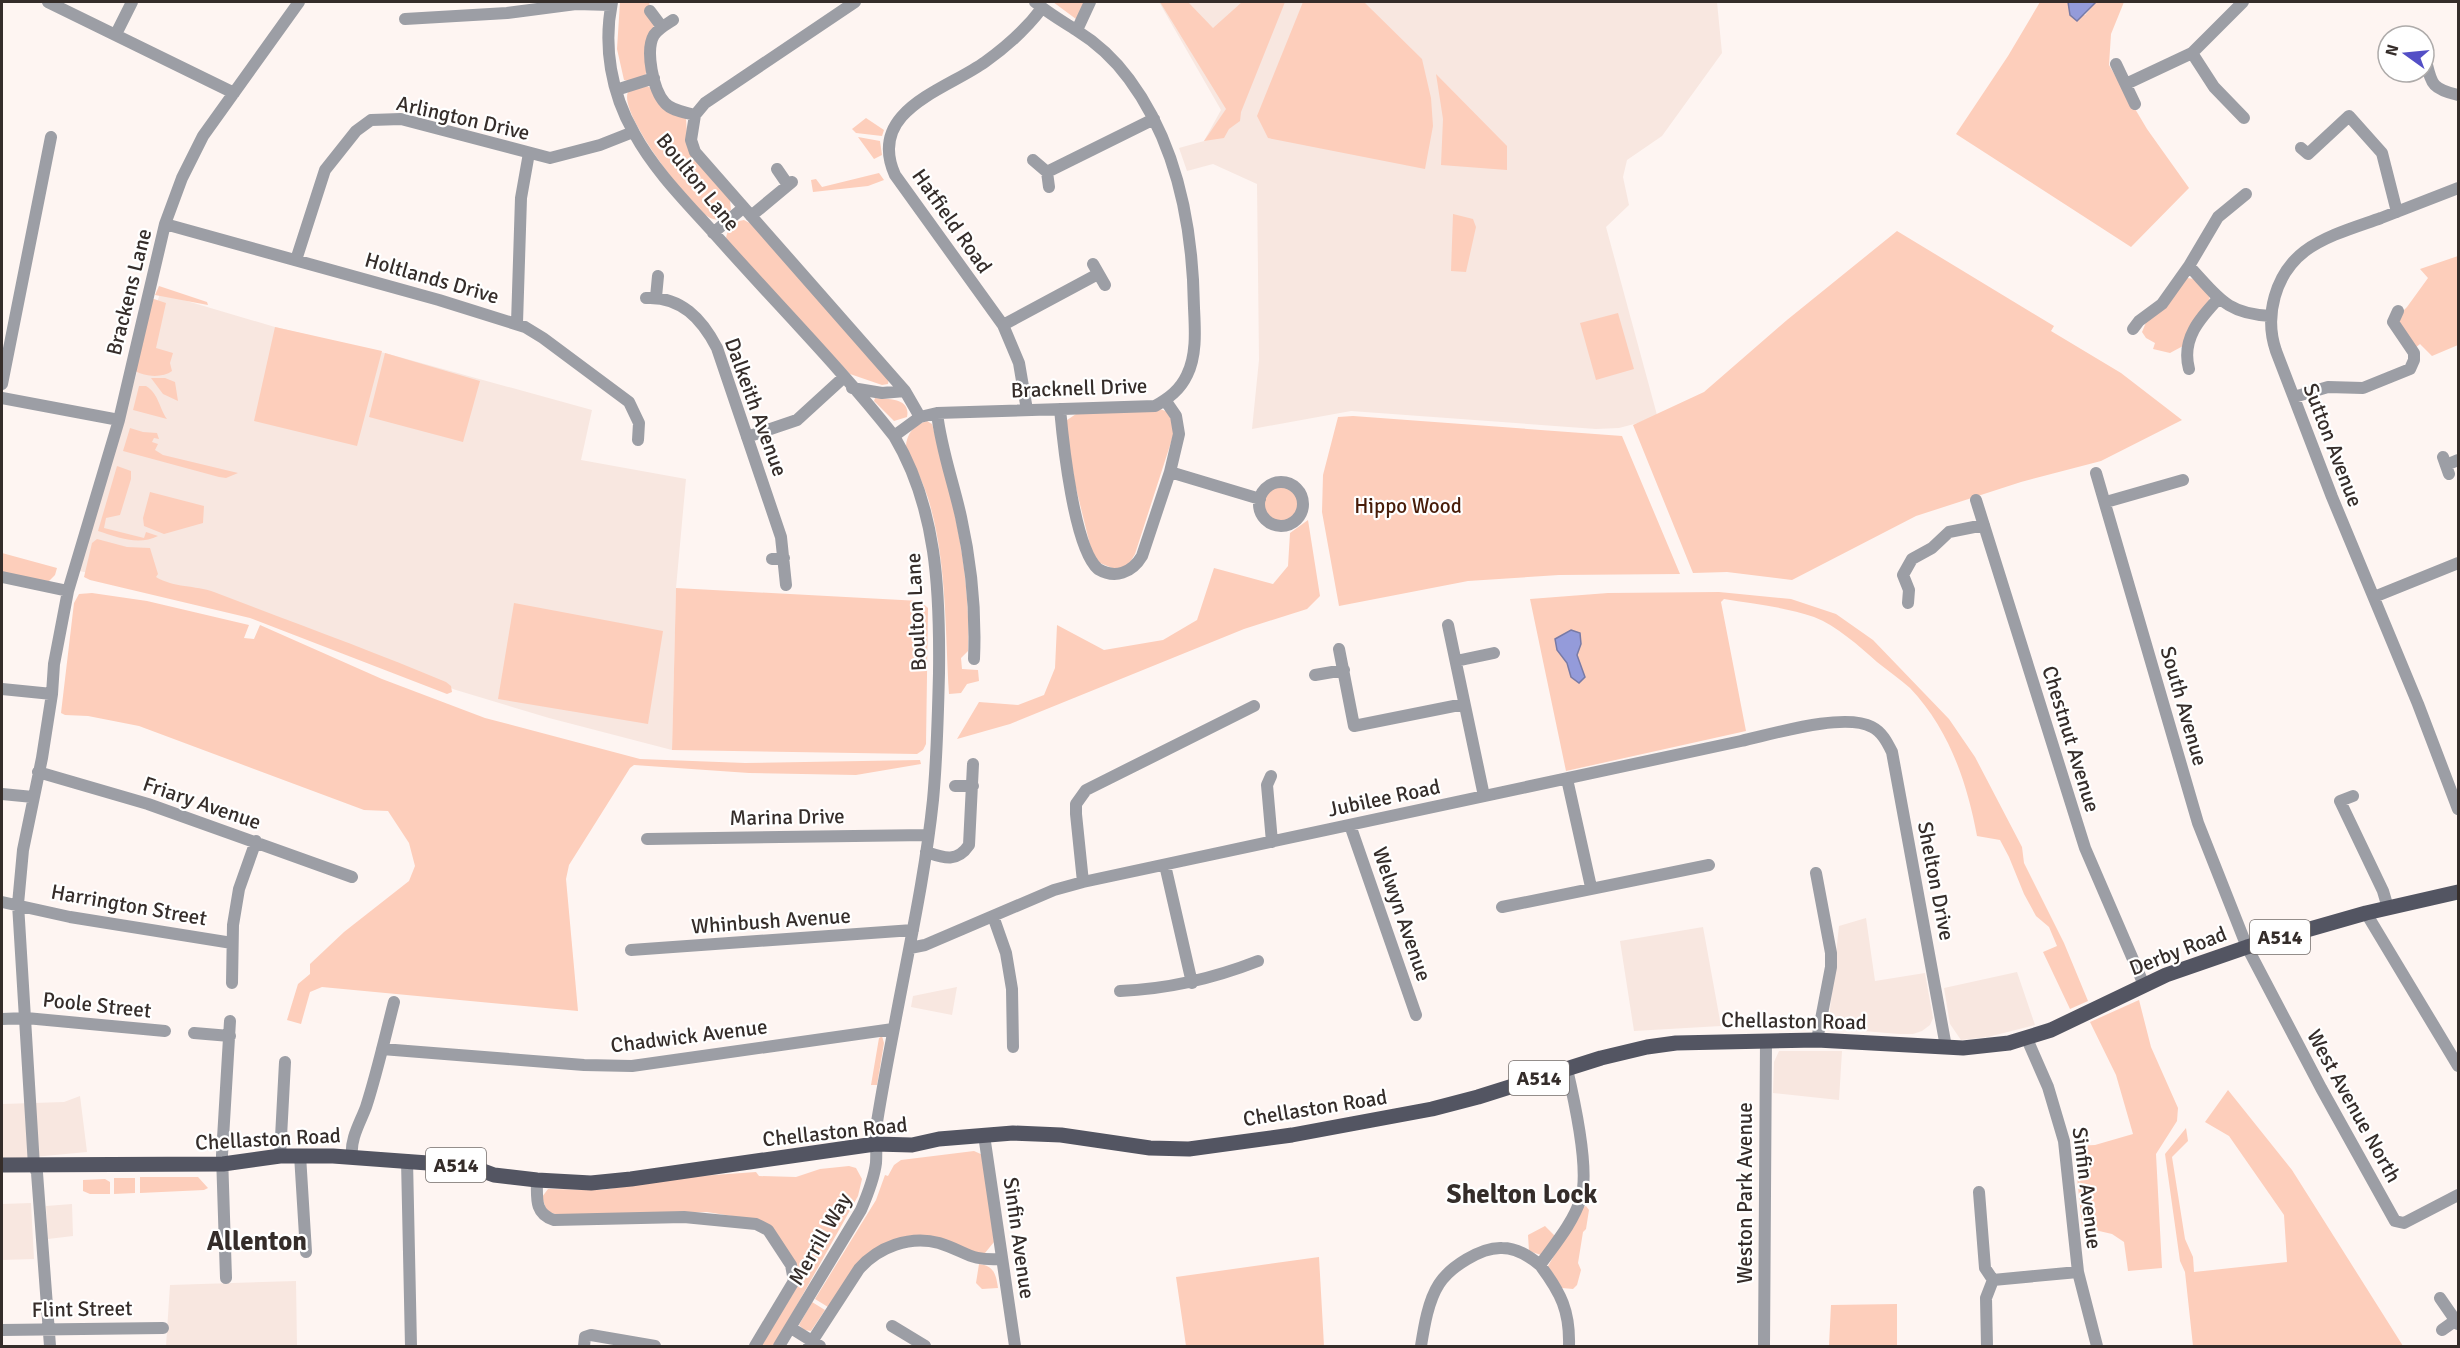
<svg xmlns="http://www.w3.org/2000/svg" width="2460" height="1348" font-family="Signika,sans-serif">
  <rect width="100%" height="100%" fill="#fef5f2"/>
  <path fill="#f8e7e0" d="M1159 2H1717L1722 53 1662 136 1627 160 1623 177 1629 205 1606 227 1657 415 1638 423 1619 428 1596 429 1351 411 1252 429 1259 360 1257 184 1213 164 1187 171 1179 148 1204 141 1221 110Z
    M160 293 275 327 385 353 592 410 581 460 686 479 676 588 672 750 549 718 456 690 201 595 79 571Z
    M1866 918 1875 981 1925 973 1933 1018 1930 1025 1922 1031 1913 1034H1899L1828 1028 1839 926Z
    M1703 927 1721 1026 1634 1031 1620 941Z
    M2017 972 2035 1025 1988 1037 1961 1040 1950 1024 1944 988Z
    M957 987 952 1015 911 1007 913 996Z
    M1779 1051H1842L1839 1100 1773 1093 1774 1062Z
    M80 1096 87 1152 2 1160V1104L64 1102Z
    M31 1203 34 1259 2 1260V1204Z
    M72 1204 73 1236 48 1239 46 1206Z
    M296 1281 297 1346H166L170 1285Z"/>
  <path fill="#fdcebb" d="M620 2H649L654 25 647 70 645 76 629 81 624 80 617 49Z
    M1053 2H1086L1080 17 1076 19Z
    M1160 2H1188L1213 28 1242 2H1285L1241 112 1240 121 1229 129 1224 138 1204 141 1226 109Z
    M1303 2H1364L1422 59 1431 98 1433 126 1425 169 1268 138 1257 116Z
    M2040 2H2068L2070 15H2085L2096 2H2124L2111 34 2109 65 2147 129 2189 188 2131 247 1956 134 2008 56Z
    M1436 74 1507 146V170L1441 165 1443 119Z
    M645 85 653 89 686 119 687 134 730 200 731 210 720 219C715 220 711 219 707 216 688 203 618 113 628 92Z
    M866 118 884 130 882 136 856 133 852 129Z
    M858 137 880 141 882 155 874 159Z
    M879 173 884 180 868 186 813 192 811 180 816 179 822 187Z
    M1453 214 1473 219 1476 227 1466 272 1451 271Z
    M744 220 753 225 889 378 888 384 882 385 850 374 726 240C726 230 734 221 744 220Z
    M1897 231 2054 326 2051 331 2121 373 2182 420 2101 461 2021 482 1916 516 1792 580 1727 572 1693 573 1633 425 1704 392 1787 320Z
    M2458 256V345L2432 356 2420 344 2414 349 2396 318 2407 307 2428 278 2420 269Z
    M2187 278 2195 279 2210 295 2209 301 2183 346 2170 353 2153 349 2155 343 2146 338 2142 332 2147 320Z
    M159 286 207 302 208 305 155 295Z
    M151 298 166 303 156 348 173 353 170 363 172 371C163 378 145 377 135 371Z
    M1618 313 1634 369 1596 380 1580 323Z
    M275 327 382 351 357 446 254 421Z
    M385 353 480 381 463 442 369 417Z
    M151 378H165L175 382 178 401 163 394Z
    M139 386H146C159 394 159 408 167 419L133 410Z
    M875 398C889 399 911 398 907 417L894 421 874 401Z
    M1160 409 1168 412 1174 424 1173 436 1135 554 1129 564 1121 568H1112L1100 563 1092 553 1075 484 1066 428 1067 420 1076 414Z
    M1353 416 1622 436 1680 574 1559 575 1468 581 1339 606 1322 512 1323 475 1338 417Z
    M927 421 932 424C953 499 971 572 968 651L961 658 962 669 978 670 979 681 967 684 961 693 949 694C945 629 947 560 928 498 922 480 914 464 906 447 906 434 915 424 927 421Z
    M130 428 143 432 157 433 159 439 154 438 152 442 158 444 155 450 163 455 238 473 226 478 219 477 123 451Z
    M117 466 131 471V479L120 515 106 518 104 528 144 538 146 532 158 536C138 546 117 537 98 531Z
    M1263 505a18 18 0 1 1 36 0a18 18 0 1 1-36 0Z
    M150 492 204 506 203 523 164 534 144 526 143 518Z
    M1308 520 1320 596 1307 609 1244 629 1010 724 957 739 979 702 1018 705 1044 695 1055 668 1057 625 1104 650 1163 640 1197 620 1214 568 1273 584 1288 566 1290 533Z
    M97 539 127 547 150 548 158 574 156 577C174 588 195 585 214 592 292 622 370 650 446 682L451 686 452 692 447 694 250 618 90 580 84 577 92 543Z
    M2 553 57 568 55 575 48 582 2 573Z
    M676 588 920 601 928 608 926 744 923 750 917 754 672 750Z
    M1719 592 1791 599 1836 614 1873 640 1949 719 1975 757 2022 847 2024 863 2064 943 2088 1001 2070 1009 2043 952 2057 946 2049 927 2036 916 2024 894 2009 857 2000 840 1977 836C1967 782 1949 729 1910 688 1900 679 1888 671 1877 662 1859 646 1837 626 1814 617 1785 607 1754 604 1724 599L1721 602 1746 731 1566 771 1530 599 1608 593Z
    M92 593 147 601 249 625 244 638 254 639 260 625 382 679 485 718 640 759 745 763 920 760 921 764 856 775 749 773 634 765 630 768 569 865 566 879 578 1011 322 987 310 992 301 1024 287 1020 298 984 310 974V964L344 932 409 881 415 866 409 843 388 811 364 810 139 726 88 716 65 715 61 713 74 603 79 594Z
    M514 603 663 631 648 724 498 699Z
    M2139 1000 2151 1047 2178 1108 2177 1121 2156 1154 2162 1268 2128 1271 2124 1242 2112 1234 2082 1227 2074 1146 2095 1145 2133 1134 2116 1075 2090 1022Z
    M882 1036 884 1043 877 1085H871L879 1038Z
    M2228 1090 2292 1170 2403 1346H2193L2185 1272 2180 1261 2165 1154 2186 1128 2188 1141 2172 1157 2185 1239 2193 1257 2194 1272 2287 1262 2284 1215 2229 1136 2205 1122Z
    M974 1151 983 1155 994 1242 985 1253 979 1254 958 1248 889 1242 828 1307 815 1299 876 1200 885 1175 888 1176 894 1165 901 1160Z
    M849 1166 856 1168 862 1179 858 1196 774 1346H761L798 1285 757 1220 707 1212 568 1217 547 1212 542 1197 548 1189 602 1190 686 1177 756 1172 759 1176 796 1177 820 1169Z
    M140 1177H198L208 1188 204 1190 140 1193Z
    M114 1178H135V1193L114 1194Z
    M105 1179 110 1182V1194H90L83 1191V1180Z
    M1583 1207 1586 1206 1589 1210 1586 1229 1583 1232 1578 1263 1581 1270 1577 1285 1573 1289 1562 1288 1548 1266Z
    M1545 1226 1555 1236 1541 1255 1529 1251 1528 1235Z
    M1319 1257 1324 1346H1186L1176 1277Z
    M979 1264C994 1266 996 1274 998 1288L982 1289 976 1283Z
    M812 1302 825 1310 811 1331 804 1330 799 1325Z
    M1897 1304V1346H1829L1831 1305Z"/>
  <path fill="#949bda" stroke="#787aa5" stroke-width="1.5" d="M2068 2H2096L2077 21 2070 15Z
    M1571 630 1580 633 1581 644 1577 655 1585 677 1579 683 1571 677 1567 663 1557 650 1555 639Z"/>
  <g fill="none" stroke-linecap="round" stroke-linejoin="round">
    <path stroke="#9c9ea5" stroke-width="12" d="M48 2 234 93
      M612 2C603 46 611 93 634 133 654 170 685 201 713 232 772 299 839 366 894 436 937 508 940 591 939 673 938 715 937 758 933 800 925 877 908 952 894 1028 888 1059 882 1091 877 1122 875 1136 877 1149 876 1163 874 1179 867 1196 861 1210L779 1346
      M650 11 662 27
      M405 19 507 13 576 4 611 5
      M673 20C667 24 659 28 654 35 645 50 653 90 665 103 672 111 685 112 695 115L691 140 695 152 905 391 920 417
      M1077 30 1090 2
      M116 34 132 2
      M2192 53 2214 87 2244 118
      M2424 53C2432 82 2428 88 2458 95
      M2116 64 2135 104
      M2126 84 2192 53 2243 2
      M616 90 654 78
      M695 115 705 103 855 2
      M2301 148 2308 154 2349 116 2382 153 2397 212
      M1033 160 1047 172 1049 187
      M777 169 788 185
      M1047 172 1154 119
      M2458 188C2433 198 2407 208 2381 218 2356 227 2327 235 2305 251 2275 274 2264 316 2276 351L2332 497 2418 704 2458 809
      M751 216 792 182
      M165 224 439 300 525 327 543 338 629 402 639 423 638 440
      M713 233 743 208
      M296 260 325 170 356 131 371 120 401 119 550 158 600 145 633 132
      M1093 264 1105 285
      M2189 266 2218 217 2246 194
      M656 297 658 276
      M646 298C681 296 702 319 717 348L781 537 786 585
      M517 323 521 198 529 153
      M1003 325 1098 274
      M2133 329 2139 321 2162 304 2189 266C2218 297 2226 314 2271 316
      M2189 369C2181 339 2200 318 2219 298
      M2 384 51 137
      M852 388 882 393 905 391
      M2294 397 2328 387 2363 388 2410 369 2414 360V353L2393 322 2398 311
      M2 398 119 420
      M1060 409C1063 442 1074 548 1098 569 1115 579 1132 573 1142 556L1170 472 1179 434 1176 416 1165 400
      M1027 410 1019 363 1003 325 895 175C866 110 946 90 985 62 1006 47 1027 28 1042 8
      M937 413C941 449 953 481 961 517 971 562 976 613 974 659
      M894 436 920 417 937 413 1155 406C1169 398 1180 390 1187 375 1197 355 1195 329 1194 308 1193 228 1178 145 1129 79 1115 60 1097 43 1076 30 1062 21 1048 13 1035 2
      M747 437 797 420 843 378
      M2443 457 2449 474
      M2446 465 2458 460
      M1170 472 1260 499
      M2096 473 2198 823 2247 947 2321 1088 2395 1221 2404 1223 2458 1195
      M1259 504a22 22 0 1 1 44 0a22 22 0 1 1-44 0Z
      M1976 500 2085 848 2144 985
      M2106 502 2183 480
      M772 559 784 558
      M2 577 68 591
      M2374 597 2458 563
      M1908 603 1909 590 1903 575 1912 559 1932 548 1949 532 1984 525
      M1448 625 1484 796
      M1339 649 1354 726 1464 704
      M1456 661 1494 653
      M1315 675 1344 670
      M2 689 52 694
      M38 772 148 804 352 877
      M1271 776 1267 785 1272 842
      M1567 779 1591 887
      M955 786H973
      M2 794 33 797
      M2353 796 2340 801 2383 891 2388 908
      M1350 825 1416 1015
      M647 839 928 835
      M926 852C944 858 957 863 969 845L973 764
      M1165 865 1192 983
      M1816 873 1831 953V967L1817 1040
      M1083 882 1076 814V804L1086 790 1254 706
      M2 902 70 917 232 943
      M1502 907 1709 865
      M2366 913 2458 1066
      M993 916 1006 953 1012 989 1013 1047
      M910 948 925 945 1054 890 1083 882 1741 741C1773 734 1844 712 1872 727 1882 732 1887 742 1892 752L1946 1047
      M631 950 913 930
      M232 983 233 925 239 889 256 841
      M1120 991C1169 989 1212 979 1258 961
      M2 1019 26 1018 165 1031
      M194 1033 230 1036
      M2027 1039 2048 1087 2064 1141 2078 1272 2097 1346
      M382 1049 584 1065 632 1066 893 1029
      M1567 1069C1574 1099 1590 1170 1581 1198 1573 1223 1555 1244 1540 1265 1561 1293 1570 1311 1569 1346
      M984 1135 1015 1346
      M300 1155 306 1252
      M280 1156 285 1062
      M352 1156C350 1139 360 1123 366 1107 377 1073 385 1037 394 1002
      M407 1160 411 1346
      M537 1180C537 1197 534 1214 554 1220L684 1217 756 1224 768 1230 791 1265 794 1281 755 1346
      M1979 1192 1985 1268 1993 1280
      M226 1278 222 1155 230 1021
      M2440 1298 2458 1324
      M892 1326 925 1346
      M791 1328 820 1346
      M2 1330 163 1328
      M2442 1330 2456 1320
      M50 1346 37 1173 34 1166 18 904 23 850 42 758 52 694 54 664 68 591 119 420 165 224 182 178 203 136 299 2
      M584 1346 585 1337 591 1335 655 1346
      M809 1346 859 1269C878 1247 910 1235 939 1243 968 1252 968 1261 1002 1259
      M1421 1346C1424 1327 1428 1301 1439 1284 1450 1267 1481 1247 1502 1248 1517 1248 1529 1256 1540 1265
      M1764 1346 1766 1040
      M1987 1346 1986 1298 1993 1280 2078 1272"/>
    <path stroke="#535562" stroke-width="15" d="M2 1165 223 1164 280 1156H333L455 1165 475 1168 494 1175 537 1180 591 1183 631 1179 875 1144 912 1145 939 1139 1013 1133 1061 1135 1150 1148 1189 1149 1292 1135 1432 1109 1478 1097 1601 1058 1647 1047 1676 1043 1817 1040 1963 1048 2009 1043 2051 1030 2166 975 2247 947 2366 913 2458 892"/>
  </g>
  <g text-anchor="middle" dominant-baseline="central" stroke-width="4.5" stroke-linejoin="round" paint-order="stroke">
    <g fill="#fff" stroke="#726c6a" stroke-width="1.5">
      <rect x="2250" y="920" width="60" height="34" rx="4.5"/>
      <rect x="1509" y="1061" width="60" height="34" rx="4.5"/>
      <rect x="426" y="1148" width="60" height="34" rx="4.5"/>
    </g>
    <g font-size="20" font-weight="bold" fill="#352d2a">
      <text x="2280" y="937">A514</text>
      <text x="1539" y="1078">A514</text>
      <text x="456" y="1165">A514</text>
    </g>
    <g font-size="21" fill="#352d2a" stroke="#fff">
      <text transform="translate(463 118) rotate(13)">Arlington Drive</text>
      <text transform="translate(698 182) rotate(51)">Boulton Lane</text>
      <text transform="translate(952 221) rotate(55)">Hatfield Road</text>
      <text transform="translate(432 278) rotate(16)">Holtlands Drive</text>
      <text transform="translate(129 292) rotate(-76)">Brackens Lane</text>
      <text transform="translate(1079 388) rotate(-2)">Bracknell Drive</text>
      <text transform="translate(756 407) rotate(70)">Dalkeith Avenue</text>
      <text transform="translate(2333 445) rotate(69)">Sutton Avenue</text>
      <text transform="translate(916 612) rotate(-93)">Boulton Lane</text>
      <text transform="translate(2184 706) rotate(74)">South Avenue</text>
      <text transform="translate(2071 739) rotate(73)">Chestnut Avenue</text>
      <text transform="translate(1384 798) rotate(-12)">Jubilee Road</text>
      <text transform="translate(202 803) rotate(19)">Friary Avenue</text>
      <text transform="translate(787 817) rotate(-1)">Marina Drive</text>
      <text transform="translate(1936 881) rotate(79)">Shelton Drive</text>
      <text transform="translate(129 905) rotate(10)">Harrington Street</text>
      <text transform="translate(1402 914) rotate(71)">Welwyn Avenue</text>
      <text transform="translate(771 921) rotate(-4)">Whinbush Avenue</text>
      <text transform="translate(2178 951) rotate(-21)">Derby Road</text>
      <text transform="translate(97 1005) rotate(6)">Poole Street</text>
      <text transform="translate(1794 1021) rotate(1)">Chellaston Road</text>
      <text transform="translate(689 1036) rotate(-7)">Chadwick Avenue</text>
      <text transform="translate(2354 1106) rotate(61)">West Avenue North</text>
      <text transform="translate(1315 1108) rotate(-9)">Chellaston Road</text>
      <text transform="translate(835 1132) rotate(-6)">Chellaston Road</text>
      <text transform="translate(268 1139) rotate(-3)">Chellaston Road</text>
      <text transform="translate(2087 1188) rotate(83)">Sinfin Avenue</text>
      <text transform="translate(1745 1193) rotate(-90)">Weston Park Avenue</text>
      <text transform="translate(1019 1238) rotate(82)">Sinfin Avenue</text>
      <text transform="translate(820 1239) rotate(-60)">Merrill Way</text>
      <text transform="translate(82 1309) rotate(-1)">Flint Street</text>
    </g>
    <g font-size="21" fill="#481c08" stroke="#fff">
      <text x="1408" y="506">Hippo Wood</text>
    </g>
    <g font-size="27" font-weight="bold" fill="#352d2a" stroke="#fff">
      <text x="1522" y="1194">Shelton Lock</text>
      <text x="257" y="1241">Allenton</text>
    </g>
  </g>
  <rect width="2460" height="1348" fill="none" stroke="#352d2a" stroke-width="6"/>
  <g transform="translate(2406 54) rotate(285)"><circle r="28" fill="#ffffff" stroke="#aeabaa" stroke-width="1.5"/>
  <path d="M0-4.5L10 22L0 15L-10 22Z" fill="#534fc6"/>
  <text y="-9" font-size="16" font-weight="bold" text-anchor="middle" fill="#352d2a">N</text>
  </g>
</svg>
